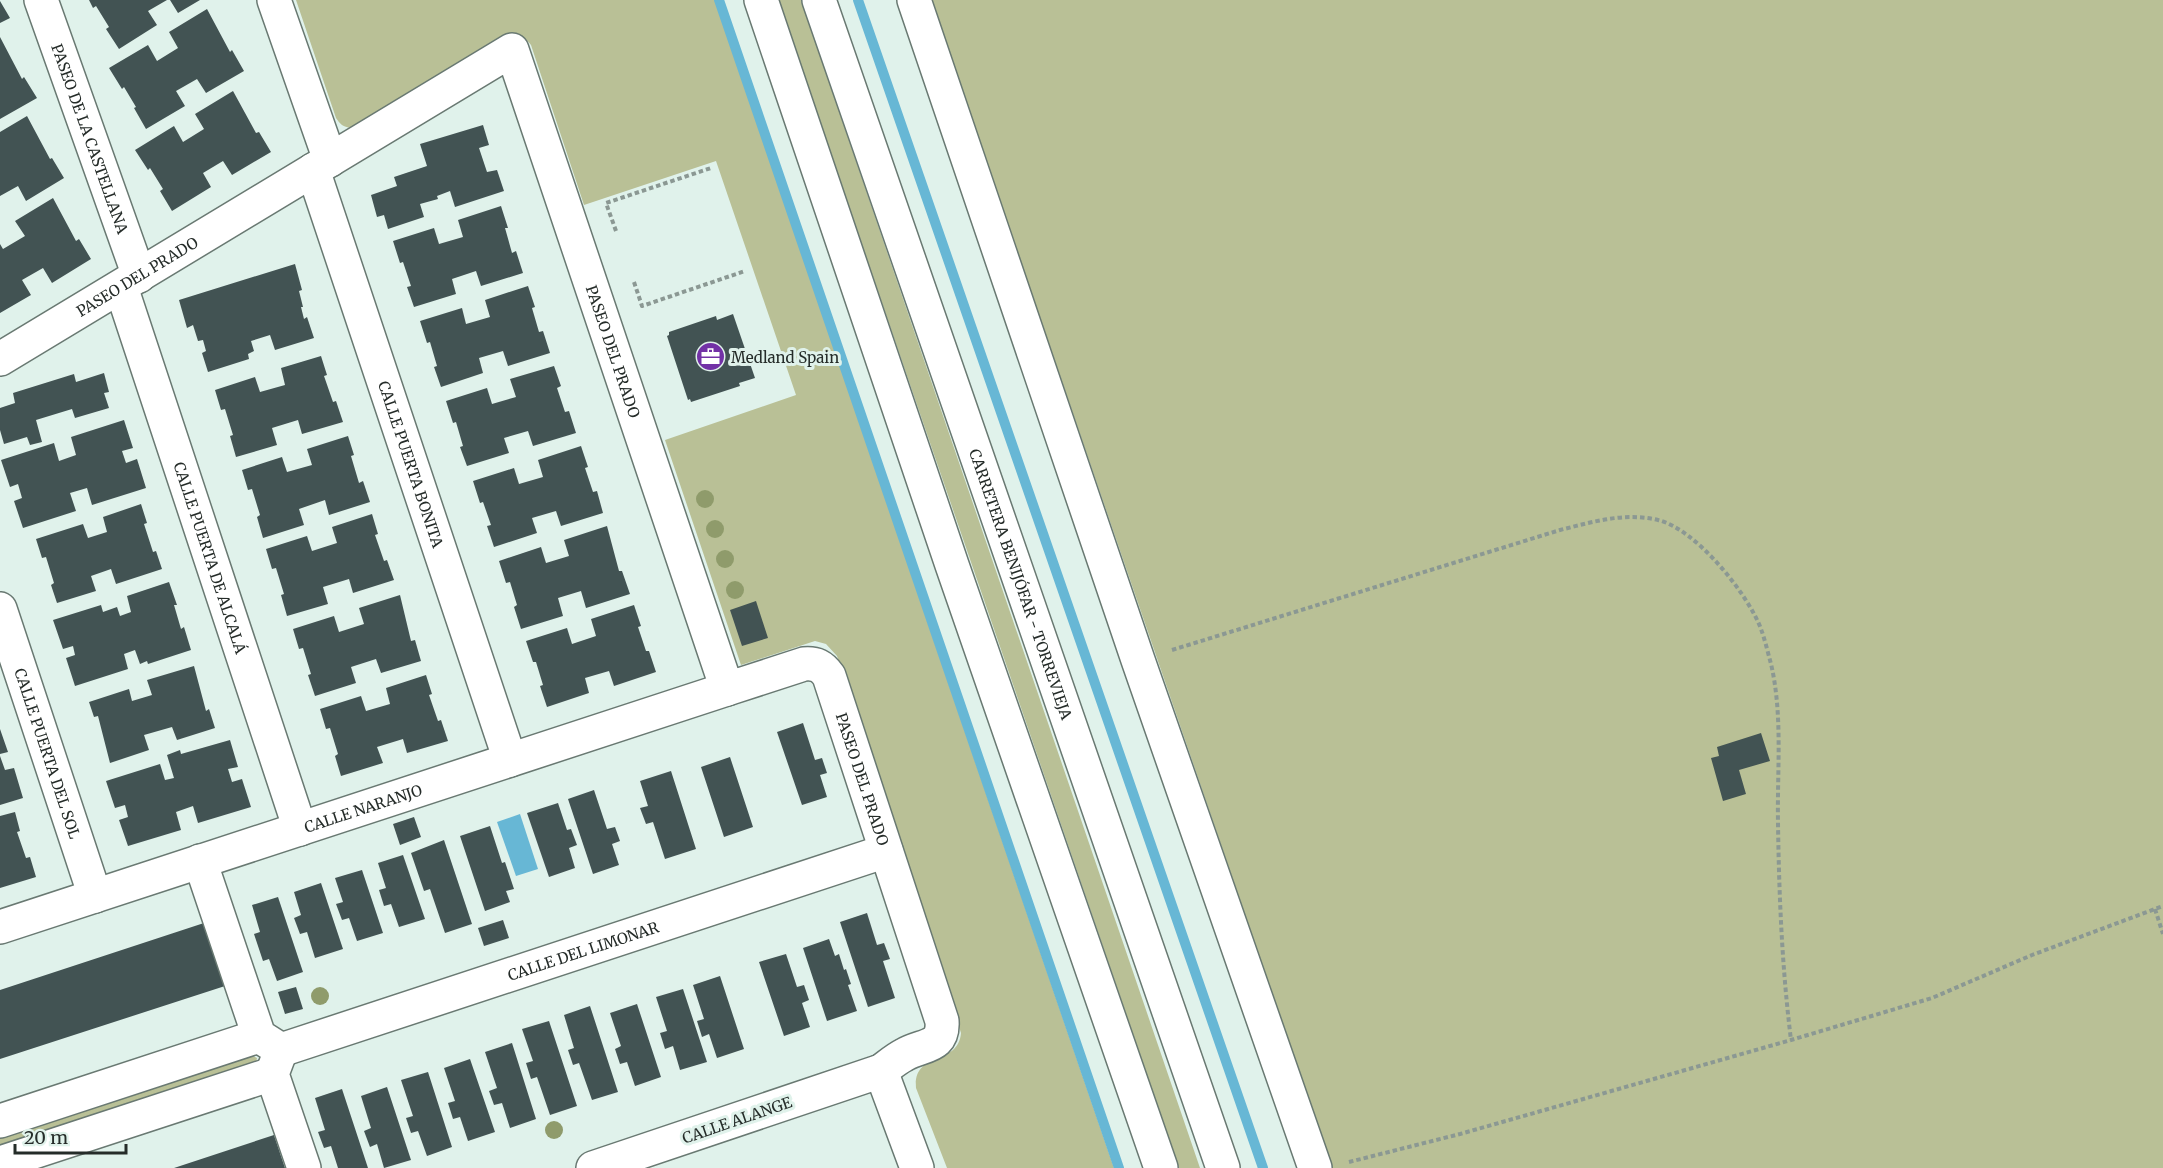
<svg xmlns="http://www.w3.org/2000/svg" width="2163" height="1168" font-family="Merriweather,serif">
  <rect width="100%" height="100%" fill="#e0f2eb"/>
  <path fill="#b9c096" d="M296 0H715L1114 1168H947L916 1088C913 1050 958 1067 961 1033L837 656 826 644 815 641 741 665 665 440 796 395 716 161 584 205 531 45C522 33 512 34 498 38L351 128C343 127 340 124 336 118Z
    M778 0H801L1200 1168H1179Z
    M931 0H2163V1168H1332Z
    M251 1055 257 1058 256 1063 0 1147V1138Z"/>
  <path fill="#67b7d5" d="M520 814 538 869 516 876 497 822Z"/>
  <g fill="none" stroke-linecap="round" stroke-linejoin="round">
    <path stroke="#67b7d5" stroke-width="10" d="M719 0 1119 1168
      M858 0 1263 1168"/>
  </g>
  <path fill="#425353" d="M89 0H167L148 11 157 25 119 49 106 29 109 27 96 6 93 8Z
    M170 0H200L178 13Z
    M0 1 10 18 0 23Z
    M207 9 230 52 232 50 244 71 206 93 197 79 176 91 185 106 146 129 134 108 136 107 124 87 122 89 109 68 148 45 157 61 178 48 169 32Z
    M0 37 22 79 24 77 37 98 0 119Z
    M233 91 256 133 259 132 271 152 232 175 223 161 203 173 211 187 172 211 160 191 163 189 150 168 148 170 135 150 174 126 183 142 204 129 195 114Z
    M27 116 50 159 52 158 64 178 26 201 18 186 0 196V132Z
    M483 125 489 145 479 148 487 172 497 170 504 191 455 207 450 191 437 196 438 199 420 204 424 217 388 229 384 215 377 217 371 195 397 186 394 177 427 166 420 144Z
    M53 198 76 241 79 239 91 259 52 283 43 268 22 280 31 295 0 313V244L3 249 25 236 15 221Z
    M501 206 508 228H505L512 253 516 251 523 273 481 286 476 271 452 279 456 294 414 307 407 287 411 286 403 262 400 263 393 241 434 228 439 244 463 237 458 220Z
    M295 264 302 290 299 291 303 307H301L304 319 307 317 314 338 275 350 270 335 251 341 254 351 248 354 249 359 208 372 202 353 206 351 203 340 198 341 193 325 187 328 179 300Z
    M528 286 535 307 532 308 539 332 543 331 550 353 508 366 503 351 479 358 483 373 441 387 434 367 437 366 430 342 427 343 420 321 462 308 466 324 490 317 485 300Z
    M733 314 755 378 739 383 740 386 691 402 690 399 688 400 667 336 669 335V332L716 316 717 320Z
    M321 356 327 375 324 376 333 402 336 401 343 422 302 434 298 420 272 428 277 445 236 457 230 436 233 435 225 409 221 410 215 390 255 377 260 392 285 385 281 368Z
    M554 366 561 386 557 388 565 412 569 411 576 433 533 446 528 431 504 438 509 453 467 466 460 447 463 446 456 422 453 423 446 401 487 388 492 404 516 397 510 379Z
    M104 373 109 392 104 393 109 408 75 418 72 409 36 420 42 442 30 445 27 437 4 444 0 430V408L15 403 13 393 74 374 76 382Z
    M124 420 133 448 122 451 126 463 137 459 146 488 92 505 87 488 70 493 76 511 23 528 14 501 22 498 18 484 10 487 1 460 54 443 59 461 76 455 71 437Z
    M348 436 354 455 351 456 359 483 363 481 370 502 329 515 325 500 299 509 304 525 263 538 257 517 260 515 252 489 248 490 242 470 282 457 287 472 312 465 307 449Z
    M581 446 588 467 585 468 593 492 597 491 603 513 561 526 556 511 532 518 537 533 494 547 487 526 491 525 483 502 480 503 473 481 514 468 519 484 543 477 538 460Z
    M141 504 147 523 144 524 153 552 156 551 162 569 116 584 111 569 91 576 96 591 57 603 51 585 54 583 46 557 42 558 36 539 83 524 88 538 107 532 103 517Z
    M372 514 378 534 375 535 384 561 387 560 394 580 353 593 349 579 323 587 328 604 287 616 281 595 284 594 276 568 272 569 266 549 307 536 312 551 337 543 332 527Z
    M607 526 619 571H622L630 594 586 608 581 591 558 598 563 616 521 629 514 607 517 605 510 582 506 583 499 561 541 547 546 563 569 556 564 540Z
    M169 582 177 605H174L181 629 184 627 191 650 148 664 147 661 140 664 135 650 124 654 128 669 75 686 66 658 75 655 73 646 63 649 53 620 101 605 103 612 117 607 120 616 131 612 127 596Z
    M400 595 411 641 415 640 421 661 381 673 376 659 351 667 356 683 315 696 308 675 311 674 303 648 299 649 293 629 334 616 339 632 364 624 359 608Z
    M756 601 768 638 742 646 730 610Z
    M634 605 641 626 638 627 646 651H649L656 672 614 686 609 671 585 678 589 693 547 707 540 686 543 685 536 662H533L526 641 567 628 572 644 596 636 591 619Z
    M194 666 206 711 209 709 215 728 177 740 172 727 144 735 149 750 110 763 98 716 94 717 89 702 129 689 132 701 152 695 147 680Z
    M426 675 432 694 429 695 438 721 441 720 448 741 407 753 403 739 377 747 383 763 341 776 335 756 338 754 330 728 326 729 320 709 361 696 366 711 390 704 386 688Z
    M803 723 815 760 822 758 827 773 820 775 827 797 802 805 777 732Z
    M0 729 8 752 0 754Z
    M1761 733 1770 761 1739 770 1746 794 1723 801 1711 758 1719 756 1717 747Z
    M230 740 238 767 228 769 232 782 242 779 251 807 198 823 193 806 176 812 181 830 128 846 119 820 128 817 125 805 115 808 106 781 160 764 165 780 174 778 167 755 180 750 181 754Z
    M0 756 5 770 14 768 23 798 0 805Z
    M730 757 753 827 724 837 701 767Z
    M671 771 696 849 665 859 653 822 646 824 640 808 648 806 640 781Z
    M594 790 607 829 615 827 620 841 612 844 619 865 593 874 568 799Z
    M558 803 567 830 571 829 577 845 569 848 575 868 549 877 527 813Z
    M15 812 20 831 17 832 26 858 30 857 36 877 0 888V816Z
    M414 817 421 837 400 845 393 824Z
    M490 826 502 863 505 862 514 889 506 891 510 902 485 911 460 836Z
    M444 840 472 924 445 933 430 889 424 891 411 853Z
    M403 855 425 919 399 927 391 904 384 906 379 890 386 888 378 863Z
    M362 870 383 933 357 941 349 918 342 920 336 904 343 902 335 878Z
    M321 883 343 949 315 958 307 932 300 934 294 918 301 915 294 892Z
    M278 897 303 972 277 981 269 959 263 961 254 934 260 932 252 905Z
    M867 913 877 945 884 943 890 959 883 961 895 998 868 1007 840 922Z
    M503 920 509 938 484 946 478 928Z
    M204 923 225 986 0 1059V990Z
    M829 939 835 956 839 954 844 970 846 969 851 984 848 985 857 1011 827 1021 803 948Z
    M786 954 797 987 804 985 809 1000 802 1003 810 1027 784 1036 759 962Z
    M720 976 744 1049 717 1058 709 1034 702 1037 697 1021 704 1019 693 985Z
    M296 987 303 1009 285 1014 278 992Z
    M683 989 707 1062 680 1070 673 1046 665 1049 660 1033 667 1031 656 997Z
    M637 1004 661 1077 635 1086 627 1062 620 1064 615 1049 621 1046 610 1013Z
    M590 1006 618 1092 592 1100 579 1063 573 1065 568 1050 574 1048 564 1015Z
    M549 1021 577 1106 550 1115 537 1077 531 1079 526 1063 533 1061 522 1029Z
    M512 1043 536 1119 510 1128 502 1103 494 1105 489 1091 497 1088 485 1052Z
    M470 1059 495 1132 468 1141 460 1117 453 1119 448 1103 455 1101 444 1068Z
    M428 1072 452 1147 427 1156 418 1131 411 1133 406 1118 413 1116 401 1080Z
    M387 1087 411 1160 384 1168 377 1144 370 1147 364 1131 371 1128 361 1096Z
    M342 1089 368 1168H338L331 1146 324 1148 318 1132 325 1130 315 1098Z
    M274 1135 285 1168H174Z"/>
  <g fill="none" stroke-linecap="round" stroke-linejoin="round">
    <defs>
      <g id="minor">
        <path id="s1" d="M41 0 139 276"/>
        <path d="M274 0 330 160"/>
        <path d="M914 0 1138 660 1315 1168"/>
        <path id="s2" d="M313 170 510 760"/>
        <path id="s3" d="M121 287 300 829"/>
        <path id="s4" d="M0 359 512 50 727 689 804 664C816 663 822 666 829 676L942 1021C944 1049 922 1044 904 1055 896 1059 888 1066 881 1071L593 1168"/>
        <path id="s5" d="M0 609 95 896"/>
        <path d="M200 861 259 1036 281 1050 272 1074 304 1168"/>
        <path id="s6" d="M0 927 727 689"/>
        <path id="s7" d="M281 1050 886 851"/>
        <path d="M881 1071 917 1168"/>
        <path d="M0 1121 259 1036"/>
        <path d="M0 1163 272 1074"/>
      </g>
      <g id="major">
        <path d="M761 0 952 565 1161 1168"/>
        <path id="s8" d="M819 0 1223 1168"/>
      </g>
    </defs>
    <use href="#minor" stroke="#697972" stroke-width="36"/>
    <use href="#major" stroke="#697972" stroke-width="36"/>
    <path stroke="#8b9893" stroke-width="4" stroke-dasharray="4.5 3" stroke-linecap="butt" d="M616 231 606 203 711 168
      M634 282 642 306 745 271
      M1172 650 1560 530C1592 522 1624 512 1658 520 1696 529 1748 594 1761 629 1765 640 1768 653 1771 664 1783 715 1777 771 1778 823 1779 895 1782 968 1791 1040
      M2155 909 2163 934
      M1349 1162 1460 1134 1791 1040 1932 998 2032 955 2163 906"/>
    <use href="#minor" stroke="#fff" stroke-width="33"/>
    <use href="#major" stroke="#fff" stroke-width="33"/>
  </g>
  <g fill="#8f9b6b">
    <circle cx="705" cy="499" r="9"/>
    <circle cx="715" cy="529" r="9"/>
    <circle cx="725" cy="559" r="9"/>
    <circle cx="735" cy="590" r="9"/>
    <circle cx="320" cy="996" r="9"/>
    <circle cx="554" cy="1130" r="9"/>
  </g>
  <defs>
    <symbol id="office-disc" viewBox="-11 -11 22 22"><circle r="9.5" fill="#7231a6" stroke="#e0f2eb"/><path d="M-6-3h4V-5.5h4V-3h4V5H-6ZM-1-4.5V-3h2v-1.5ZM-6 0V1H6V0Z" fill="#fff"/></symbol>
  </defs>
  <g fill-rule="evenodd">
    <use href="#office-disc" x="694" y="340" width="33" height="33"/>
  </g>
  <g text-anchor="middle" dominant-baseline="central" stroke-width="6" stroke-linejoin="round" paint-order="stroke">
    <g font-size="15" fill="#252c29" stroke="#e0f2eb">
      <text stroke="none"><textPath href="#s1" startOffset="147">PASEO DE LA CASTELLANA</textPath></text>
      <text stroke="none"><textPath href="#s4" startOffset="160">PASEO DEL PRADO</textPath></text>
      <text stroke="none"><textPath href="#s4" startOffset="916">PASEO DEL PRADO</textPath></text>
      <text stroke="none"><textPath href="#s2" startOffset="310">CALLE PUERTA BONITA</textPath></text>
      <text stroke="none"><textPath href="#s3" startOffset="285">CALLE PUERTA DE ALCALÁ</textPath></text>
      <text stroke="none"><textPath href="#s8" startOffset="618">CARRETERA BENIJÓFAR - TORREVIEJA</textPath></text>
      <text stroke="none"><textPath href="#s5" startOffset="152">CALLE PUERTA DEL SOL</textPath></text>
      <text stroke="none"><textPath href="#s4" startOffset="1491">PASEO DEL PRADO</textPath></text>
      <text stroke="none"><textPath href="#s6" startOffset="382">CALLE NARANJO</textPath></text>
      <text stroke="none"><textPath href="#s7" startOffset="318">CALLE DEL LIMONAR</textPath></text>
      <text transform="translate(737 1120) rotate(-19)">CALLE ALANGE</text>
    </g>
    <g font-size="15" fill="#252c29" stroke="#e0f2eb" text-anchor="start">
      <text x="731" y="357">Medland Spain</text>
    </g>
  </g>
  <path d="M15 1144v9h111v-9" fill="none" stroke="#252c29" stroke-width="3"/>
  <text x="24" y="1144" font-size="18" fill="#252c29" stroke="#e0f2eb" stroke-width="4.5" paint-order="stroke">20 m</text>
</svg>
